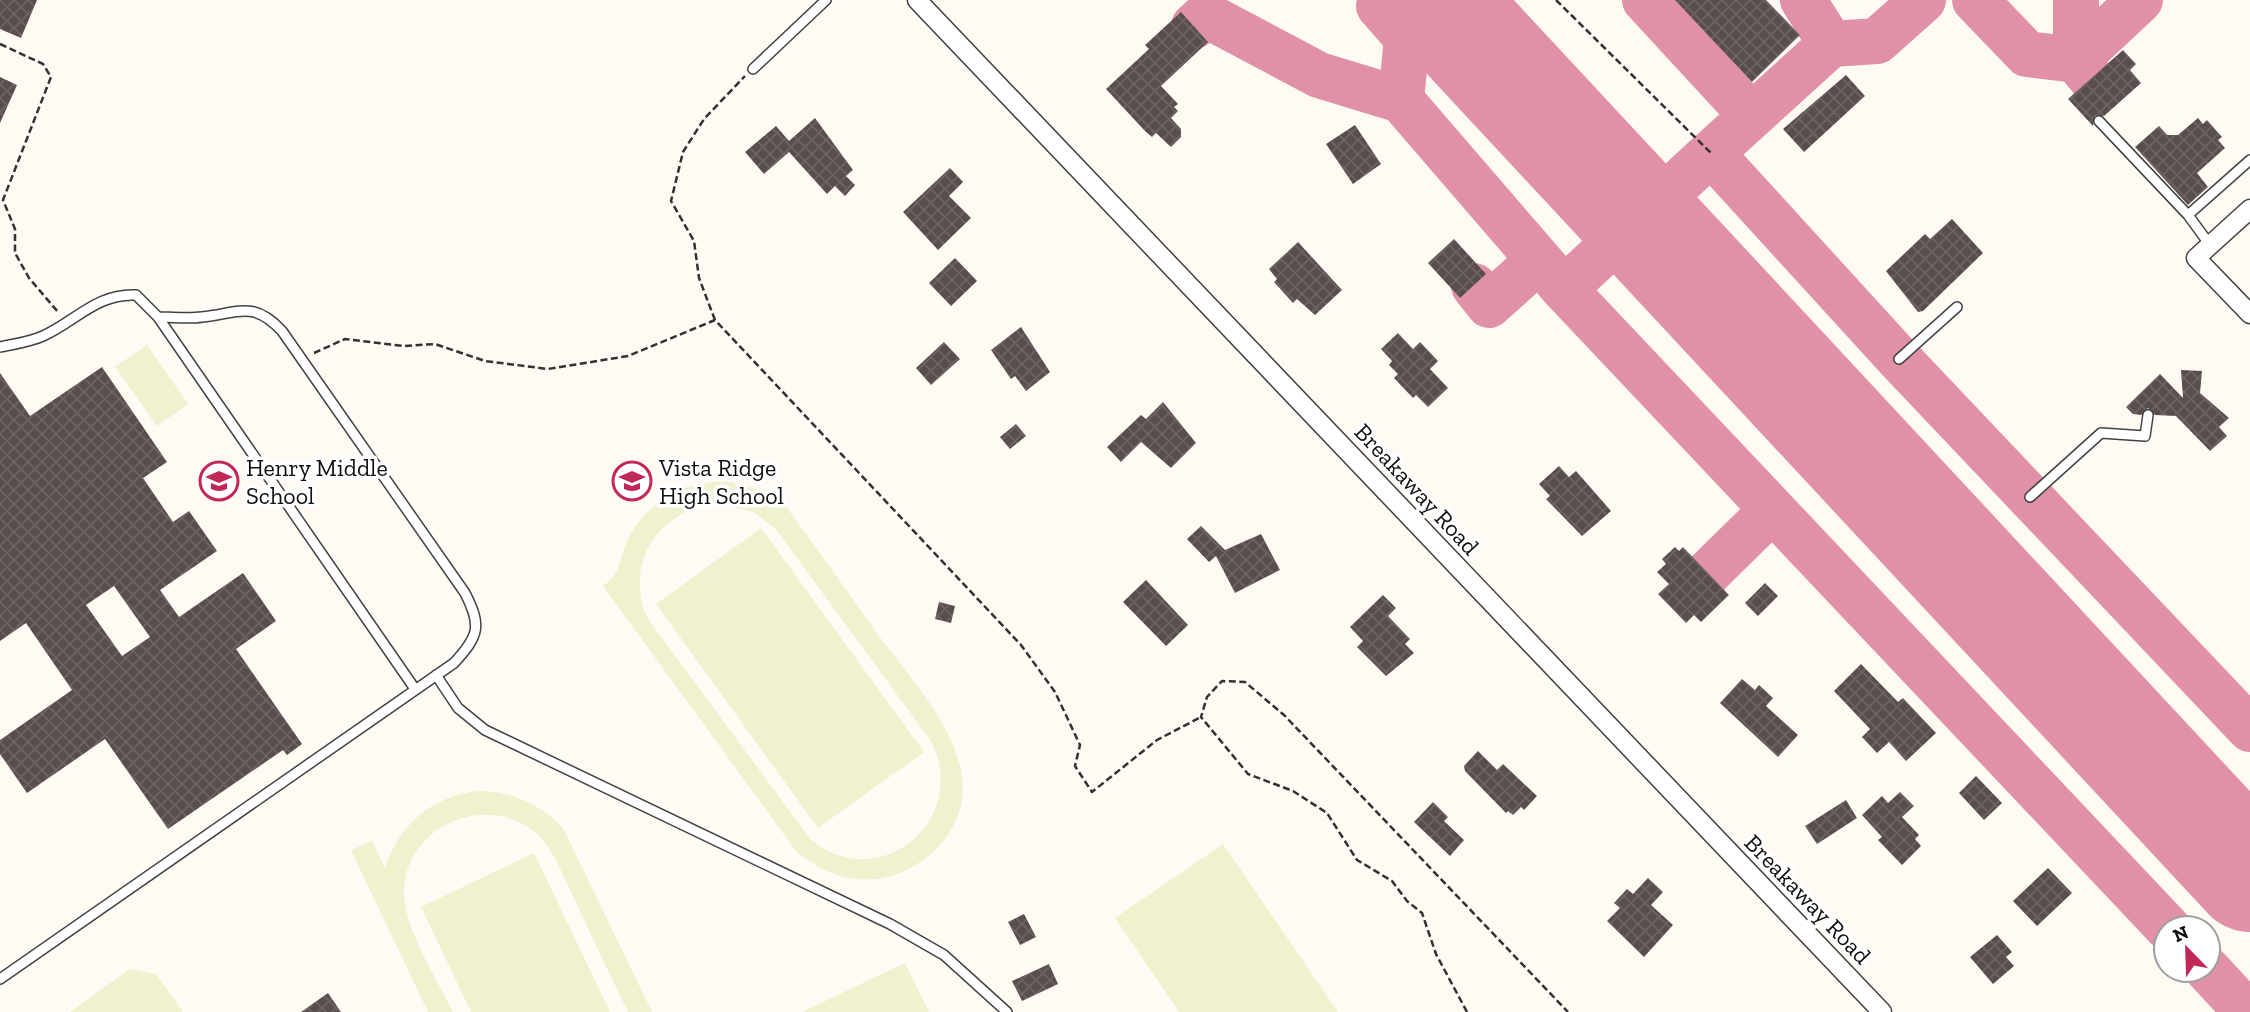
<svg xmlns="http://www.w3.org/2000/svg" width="2250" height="1012" font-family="'Zilla Slab',serif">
  <defs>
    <pattern id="building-cross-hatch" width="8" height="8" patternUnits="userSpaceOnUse" patternTransform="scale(1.75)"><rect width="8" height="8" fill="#594e4d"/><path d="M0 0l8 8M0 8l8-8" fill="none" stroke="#6c6362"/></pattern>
  </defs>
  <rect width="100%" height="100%" fill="#fffaf4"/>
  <path fill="#eff1cf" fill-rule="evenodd" d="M147 345 188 404 157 426 115 367Z
    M730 482 764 491 785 505C817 549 848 592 879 636 917 688 994 765 949 833 938 851 919 865 900 873 862 888 825 876 796 851L603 586C622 572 617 566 625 546 642 503 686 479 730 482ZM720 504 753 512 775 528 931 741C971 819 880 896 811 840L648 619C622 564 660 506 720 504Z
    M761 528 924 752 818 828 656 604Z
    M478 791C512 791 540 804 563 828L652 1012H628C609 973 591 935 573 896 563 876 555 852 539 836 490 789 403 825 404 894 405 930 437 979 453 1012H428L351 850 372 841 385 868C399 825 432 796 478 791Z
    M1223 844 1338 1012H1179L1115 918Z
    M534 853 610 1012H471L421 907Z
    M905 963 929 1012H802Z
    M130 969 156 974 183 1012H70Z"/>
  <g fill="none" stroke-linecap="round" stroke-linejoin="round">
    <path stroke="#e091a6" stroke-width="46" d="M1385 0 1379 6 1407 38 1401 100 1564 289 2168 928
      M1645 0 1752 116
      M1803 0 1831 44
      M1975 0 2027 54 2076 60 2091 78
      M2076 0V60
      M1194 26 1206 15 1319 75 1401 100
      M2076 60 2140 0
      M1711 153 1831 44 1877 41 1923 0
      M1474 286 1489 305 1539 260
      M1564 289 1711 153 1899 359 2250 729
      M1708 573 1772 510
      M2208 970 2247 1012"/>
    <path stroke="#e091a6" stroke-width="114" d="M1436 0 2250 875"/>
  </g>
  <path fill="url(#building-cross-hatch)" fill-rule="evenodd" d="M0 0H37L21 38 0 29Z
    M1675 0H1766L1800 35 1752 82Z
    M1181 12 1208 42 1161 86 1178 104 1174 107 1178 111 1171 118 1181 129V137L1171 147 1156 133 1152 137 1145 131 1106 89 1149 49 1145 45Z
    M2123 50 2136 64 2130 70 2141 83 2104 116H2095L2093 126 2068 99Z
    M1846 75 1865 96 1804 152 1783 129Z
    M0 77 17 85 0 123Z
    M815 118 853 170 846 176 855 185 845 196 835 186 827 194 789 152 764 174 745 152 776 126 789 141Z
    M2198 118 2203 124 2207 120 2222 137 2218 140 2225 148 2197 173 2208 187 2188 205 2135 147 2159 126 2167 135H2178Z
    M1355 125 1381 164 1353 184 1326 144Z
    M950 168 963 182 949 196 971 218 938 250 903 212Z
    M1952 219 1983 253 1923 311 1918 312 1886 271 1925 234 1930 239Z
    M1454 239 1486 274 1460 298 1428 263Z
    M1298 242 1342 290 1315 315 1297 299 1293 303 1274 282 1277 279 1269 269Z
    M955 258 977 281 951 306 929 283Z
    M1021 327 1050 372 1026 391 1015 376 1011 379 991 350Z
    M1398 333 1413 349 1420 342 1438 361 1430 369 1448 388 1428 407 1416 395 1413 398 1394 378 1398 374 1389 365 1392 361 1381 349Z
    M944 342 960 359 931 385 916 368Z
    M102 367 167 462 143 478 173 522 189 511 217 551 160 590 179 617 243 573 276 621 236 649 302 744 287 755 283 750 168 829 105 739 27 793 0 754V740L72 690 26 623 0 641V373L30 416ZM114 586 150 637 122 656 86 605Z
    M2181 370 2202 371 2200 393 2229 418 2219 427 2227 436 2210 451 2176 416 2155 415 2148 408 2141 415 2133 414 2126 407 2160 374 2183 398Z
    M1163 402 1196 443 1171 468 1141 442 1121 462 1107 447 1141 415 1146 419Z
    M1016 424 1026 436 1010 449 1000 437Z
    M1559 466 1569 477 1576 471 1611 511 1582 536 1546 499 1550 496 1539 484Z
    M1201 526 1225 550 1261 534 1280 570 1235 593 1216 556 1209 562 1187 539Z
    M1675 547 1679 551 1683 547 1729 595 1701 622 1694 615 1686 623 1658 594 1669 584 1657 572 1666 564 1662 559Z
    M1146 580 1188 625 1166 646 1123 602Z
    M1765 583 1778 596 1758 616 1745 603Z
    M1383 595 1396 608 1388 616 1410 639 1405 644 1414 653 1386 676 1357 647 1363 641 1350 627Z
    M939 602 955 606 951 623 935 619Z
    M1861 664 1898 702 1903 698 1936 733 1906 761 1889 742 1877 753 1862 737 1870 729 1834 691Z
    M1742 679 1755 690 1759 685 1773 698 1766 706 1798 735 1778 757 1720 703Z
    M1478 751 1497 770 1503 764 1537 796 1524 810 1521 807 1513 815 1508 811 1506 813 1465 771 1464 766Z
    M1976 776 2002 803 1984 820 1959 793Z
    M1900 792 1914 806 1902 817 1919 835 1915 839 1921 846 1902 865 1878 840 1882 837 1862 815 1882 796 1888 803Z
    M1846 800 1857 818 1817 844 1805 826Z
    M1433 802 1448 817 1444 821 1464 840 1450 856 1414 822Z
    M2048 868 2072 893 2037 926 2013 901Z
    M1648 878 1663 892 1651 905 1673 925 1644 957 1607 921 1620 908 1614 903 1627 889 1633 894Z
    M1024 914 1036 937 1020 945 1008 922Z
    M1997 935 2012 952 2006 957 2014 966 1993 984 1970 957Z
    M1049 964 1058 984 1022 1001 1012 981Z
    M328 993 341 1012H301Z"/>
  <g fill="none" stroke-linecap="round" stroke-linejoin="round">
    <defs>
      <path id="service" d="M753 69 826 0
        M2099 121 2188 215 2210 245
        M2188 215 2250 160
        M0 347C14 344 30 342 43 336 76 321 97 293 136 295L158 317 415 689
        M1899 359 1957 307
        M2030 497 2101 433 2145 436 2148 415
        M436 675 458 708 485 730 890 924 944 955 1007 1012
        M0 979 454 663C479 636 482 626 465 593L282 331C253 300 239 313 202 317 188 319 173 317 158 317"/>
      <path id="minor" d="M917 0 1882 1012
        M2250 209 2196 258 2250 314"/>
    </defs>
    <use href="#service" stroke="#434343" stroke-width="12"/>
    <use href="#minor" stroke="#434343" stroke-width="21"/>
    <path stroke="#323232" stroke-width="2.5" stroke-dasharray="7 3.5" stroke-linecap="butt" d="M1556 0 1711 153
      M0 44 43 64 51 77 3 200 15 229V253L29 278 58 312
      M715 320 699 278 694 241 671 201 683 152 704 119 745 76
      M314 353 345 339 404 346 435 344 485 361 548 369 628 356 715 320 1021 645 1055 692 1080 745 1075 766 1092 792 1157 740 1201 717
      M1467 1012 1436 954 1422 913 1407 901 1392 881 1357 860 1327 813 1293 791 1248 774 1201 717 1207 697 1222 681 1245 682 1284 715 1568 1012"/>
    <use href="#service" stroke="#fff" stroke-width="9"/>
    <use href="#minor" stroke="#fff" stroke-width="18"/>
  </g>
  <defs>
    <symbol id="school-ring" viewBox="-11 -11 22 22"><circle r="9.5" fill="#fff" stroke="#c12858" stroke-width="1.5"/><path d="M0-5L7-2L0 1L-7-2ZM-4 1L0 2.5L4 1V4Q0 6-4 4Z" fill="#c12858"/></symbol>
  </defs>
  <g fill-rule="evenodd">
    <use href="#school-ring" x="197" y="459" width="44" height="44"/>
    <use href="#school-ring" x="610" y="459" width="44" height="44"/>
  </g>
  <g text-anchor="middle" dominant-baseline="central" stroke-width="7" stroke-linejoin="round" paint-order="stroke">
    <g font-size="24" fill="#101010" stroke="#fff" text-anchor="start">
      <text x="246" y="467">Henry Middle<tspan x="246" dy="28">School</tspan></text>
      <text x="659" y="467">Vista Ridge<tspan x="659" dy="28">High School</tspan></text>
    </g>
    <g font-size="24" fill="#101010" stroke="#fff">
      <text transform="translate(1417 489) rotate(47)">Breakaway Road</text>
      <text transform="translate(1808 899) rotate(46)">Breakaway Road</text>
    </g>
  </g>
  <g transform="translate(2187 949) rotate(337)"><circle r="33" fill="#ffffff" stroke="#9f9f9f" stroke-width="2"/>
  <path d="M0-5L12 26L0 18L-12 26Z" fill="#c12858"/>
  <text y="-10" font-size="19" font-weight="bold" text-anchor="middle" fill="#101010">N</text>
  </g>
</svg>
